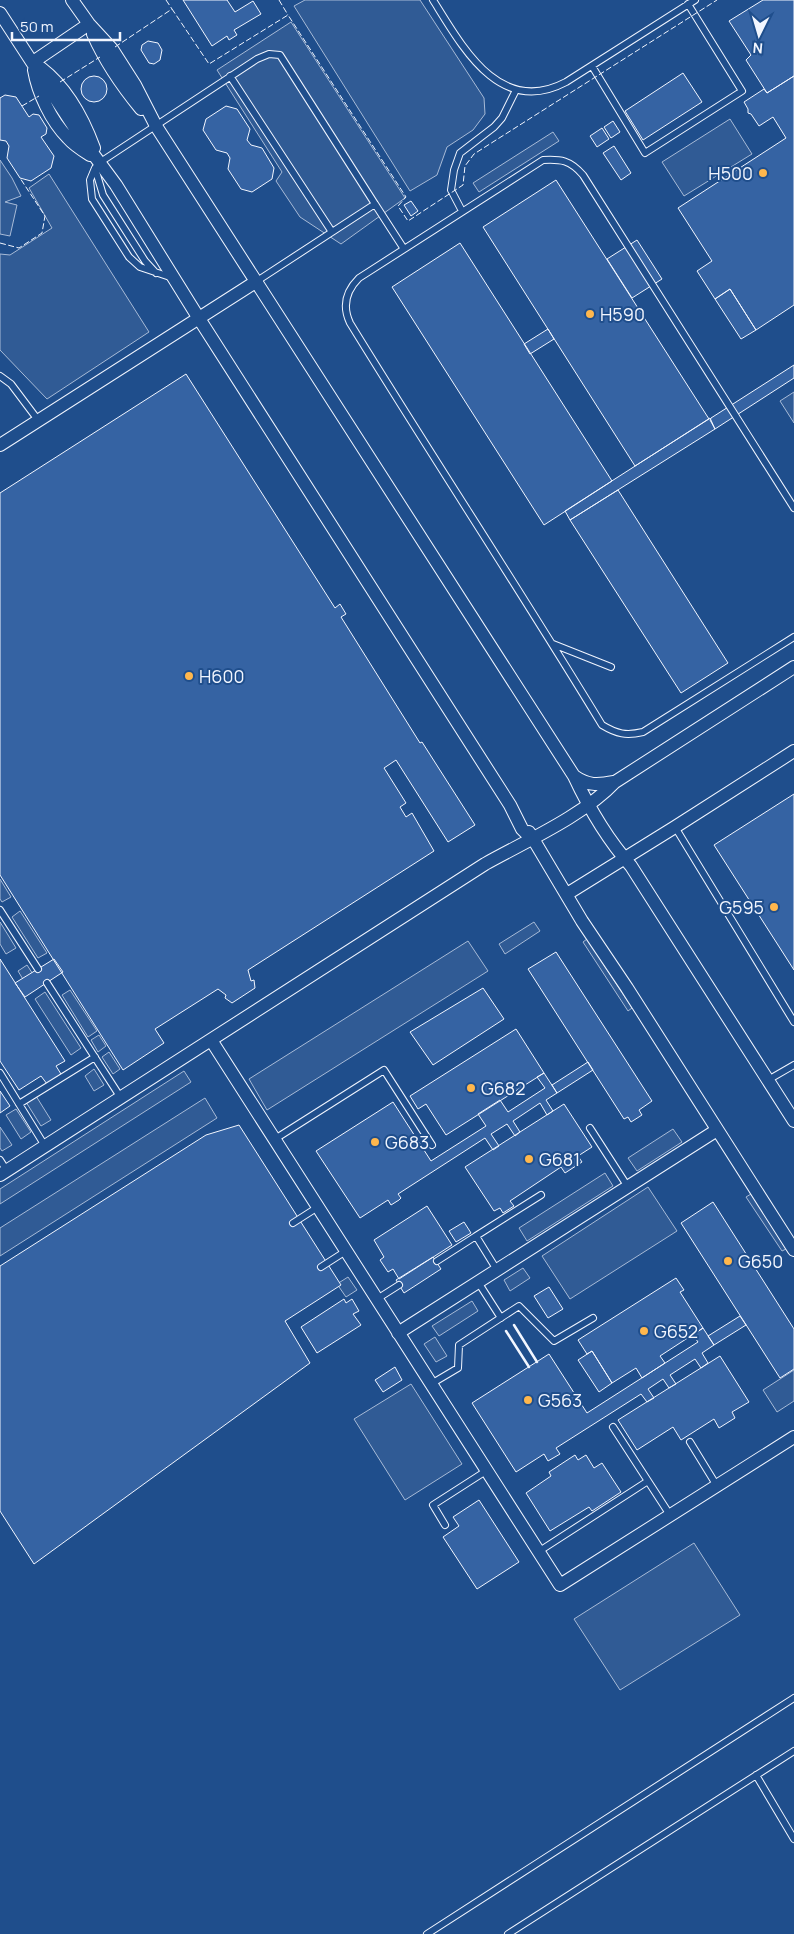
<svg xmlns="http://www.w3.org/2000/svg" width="794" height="1934" font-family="Manrope,sans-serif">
  <rect width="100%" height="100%" fill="#1f4e8c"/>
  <path fill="#305b95" stroke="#a8bbd7" d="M305 0H420L484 98 485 114 473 130 447 147 437 175 410 191 294 6Z
    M291 22 405 198 341 244 300 217 276 181 282 172 217 70Z
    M730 119 752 154 684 196 662 162Z
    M553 132 559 141 479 192 473 183Z
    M0 160 12 178 21 196 5 202 17 205 10 236 0 234Z
    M49 174 149 332 47 399 0 350V254L10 255 52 228 29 188Z
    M794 392V423L780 401Z
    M0 879 11 897 2 902 0 899Z
    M20 911 47 953 38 958 12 917Z
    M0 922 16 948 6 954 0 944Z
    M534 922 540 931 505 954 499 944Z
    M587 939 632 1008 628 1011 583 942Z
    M468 941 488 971 267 1110 249 1079Z
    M27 965 40 985 30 991 18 971Z
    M70 990 97 1031 88 1037 62 995Z
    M45 992 81 1048 71 1055 35 999Z
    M99 1035 106 1046 98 1052 91 1040Z
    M109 1052 120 1069 113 1074 102 1057Z
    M94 1069 104 1085 94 1091 85 1076Z
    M184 1071 191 1082 0 1204V1189Z
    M36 1096 51 1120 41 1126 26 1102Z
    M205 1098 217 1118 0 1256V1228Z
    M16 1109 31 1132 21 1139 6 1115Z
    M0 1127 12 1145 2 1151 0 1148Z
    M673 1129 682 1142 637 1171 628 1158Z
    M605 1173 613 1186 527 1241 519 1228Z
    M648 1187 677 1231 570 1299 542 1256Z
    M751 1194 786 1249 782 1251 746 1197Z
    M523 1268 530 1278 510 1291 504 1280Z
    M348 1277 357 1290 346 1297 337 1284Z
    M472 1301 478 1311 439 1336 432 1326Z
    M435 1337 447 1356 436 1362 424 1344Z
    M794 1370V1401L777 1412 763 1390Z
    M411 1384 462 1464 405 1500 354 1419Z
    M694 1543 740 1615 620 1690 574 1619Z"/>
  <path fill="#3563a3" stroke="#f2f6ff" d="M183 0H227L235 12 253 1 261 14 234 30 237 35 229 40 227 36 212 46Z
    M763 0H794V76L767 93 746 60 751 55 729 21Z
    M148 41 158 43 162 50 160 60 154 64 149 63 141 50 142 45Z
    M683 73 702 102 643 140 625 111Z
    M794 76V305L756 330 730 289 715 299 697 271 712 261 678 208 786 138 773 117 759 126 751 114 748 113V109L744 102 764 89 767 93Z
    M81 89a13 13 0 1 1 26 0a13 13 0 1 1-26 0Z
    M5 95 16 97 29 117 33 114 39 115 47 128 46 134 41 137 54 156 51 168 31 181 20 178 7 158 9 146 6 141 0 140V98Z
    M226 106 237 109 250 129 247 140 251 145 262 148 274 168 272 179 252 192 241 189 228 169 230 158 227 153 216 150 203 130 206 119Z
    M613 121 620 132 611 138 604 127Z
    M602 128 609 139 597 147 590 136Z
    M614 146 631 173 621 180 603 153Z
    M556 180 709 419 635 466 483 227Z
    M411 201 418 211 411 216 404 205Z
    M637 240 662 279 632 298 607 259Z
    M460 243 612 481 544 525 392 287Z
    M730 289 756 330 741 339 715 299Z
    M548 329 554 339 530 354 524 344Z
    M794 365V378L715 429 710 420 711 418Z
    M186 374 335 608 340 604 346 614 341 617 420 743 422 742 475 825 448 842 396 760 384 768 406 803 400 807 406 817 412 813 434 851 248 970 251 981 254 980 255 988 232 1003 225 998 226 995 218 989 155 1029 164 1043 123 1070 0 875V493Z
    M710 418 715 429 570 520 565 511Z
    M618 490 728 663 681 693 570 520Z
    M794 794V970L714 845Z
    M556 952 652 1101 639 1110 642 1115 631 1122 628 1117 624 1119 528 969Z
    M0 959 65 1061 56 1066 61 1074 47 1084 41 1076 19 1090 0 1061Z
    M54 959 63 972 25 997 15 983Z
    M483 988 504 1019 433 1065 410 1032Z
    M516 1029 544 1073 446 1135 426 1104 418 1109 410 1096Z
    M588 1062 593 1070 557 1093 552 1085Z
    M544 1073 557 1093 546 1100 553 1111 547 1115 540 1103 513 1121 520 1132 515 1136 507 1124 491 1134 499 1146 493 1150 485 1138 398 1194 401 1198 399 1200 391 1205 388 1200 360 1218 316 1151 393 1102 431 1161 486 1126 478 1114 500 1100 508 1112 545 1088 537 1077Z
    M0 1091 10 1106 0 1113Z
    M564 1104 592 1147 578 1156 582 1162 565 1173 561 1167 510 1201 514 1206 503 1213 500 1208 494 1211 465 1167Z
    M239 1125 341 1285 285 1321 310 1363 34 1564 0 1511V1266L206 1135Z
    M713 1202 794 1329V1369L780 1378 681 1223Z
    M427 1206 452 1245 399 1279 393 1269 388 1272 380 1260 384 1257 374 1240Z
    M464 1222 471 1233 456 1242 449 1231Z
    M433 1257 441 1269 404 1293 396 1280Z
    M676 1278 684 1290 680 1292 703 1328 660 1356 665 1363 642 1378 636 1368 612 1383 592 1351 587 1354 578 1340Z
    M549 1287 563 1309 548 1318 534 1296Z
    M344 1299 346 1303 352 1299 359 1311 353 1314 361 1325 317 1353 301 1327Z
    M740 1316 746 1325 714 1345 708 1336Z
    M703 1328 714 1345 702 1353 708 1363 701 1368 695 1359 670 1375 676 1384 669 1388 663 1379 648 1389 654 1398 647 1402 641 1394 556 1448 560 1454 548 1461 544 1454 516 1472 472 1403 549 1354 587 1413 698 1342 693 1335Z
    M592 1351 612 1383 599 1392 578 1360Z
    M720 1356 749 1402 732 1412 735 1418 719 1428 714 1419 681 1440 673 1427 637 1450 618 1420Z
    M395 1367 402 1380 383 1392 375 1380Z
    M575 1455 578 1460 586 1455 594 1468 602 1463 621 1492 592 1511 589 1507 550 1531 526 1493 551 1476 549 1472Z
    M479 1500 519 1562 477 1589 443 1537 459 1526 453 1517Z"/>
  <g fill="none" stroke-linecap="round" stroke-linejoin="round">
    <defs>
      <path id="service" d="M433 0C463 48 500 117 566 82L695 0
        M592 66 645 153 742 91 688 4
        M230 76 332 232
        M95 168 90 180 92 199 129 257 140 267 173 278
        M462 211 451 190 454 170 460 153 494 127 502 118 516 90
        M156 273 145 261 103 195 95 168 99 163 257 59 269 54 280 55 375 204
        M257 281 375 204 404 249
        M0 376 11 384 38 420
        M794 508 583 175C570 160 561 159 543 160L359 278C346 291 342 306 350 323 433 458 520 590 602 725 617 734 626 736 643 732L794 637
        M553 644 611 667
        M675 827 794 1022
        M0 910 38 969
        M47 983 121 1098
        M0 1073 45 1146
        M768 1080 794 1065
        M19 1104 95 1057
        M590 1128 628 1187
        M275 1139 384 1070 432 1145
        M0 1160 7 1171
        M293 1223 318 1207
        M476 1236 541 1195
        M437 1261 476 1236 497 1270
        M321 1267 346 1251
        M478 1282 501 1318
        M377 1299 399 1285
        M431 1384 458 1368 459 1345 519 1306 554 1341 593 1318
        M613 1427 670 1515
        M690 1442 717 1486
        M445 1525 433 1505 486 1471
        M538 1552 648 1481
        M756 1775 794 1839
        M427 1934 794 1698
        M508 1934 794 1751"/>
      <path id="minor" d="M72 0 89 24 112 49 135 85 156 126 574 776C589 808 608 840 631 866L794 1121
        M0 13 82 139 116 185 198 317 510 805 522 829 532 839
        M93 34C105 61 122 86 141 109
        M33 62 89 24
        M41 68C67 88 83 118 94 148
        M34 70C38 93 51 121 68 138 74 145 82 150 90 155
        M0 445 257 281
        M574 776C588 786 598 785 614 782
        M529 832 582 921 627 988 794 1250
        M567 894 675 827 794 751
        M211 1040 560 1585 794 1437
        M0 1175 485 864C526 841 583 816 615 782L794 667
        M398 1333 717 1130"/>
    </defs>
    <use href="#service" stroke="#f2f6ff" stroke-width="8"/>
    <use href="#minor" stroke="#f2f6ff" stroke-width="14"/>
    <use href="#service" stroke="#1f4e8c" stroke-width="6"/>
    <use href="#minor" stroke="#1f4e8c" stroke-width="12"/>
    <path stroke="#f2f6ff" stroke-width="1" stroke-dasharray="6 2.5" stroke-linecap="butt" d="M166 0 172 9
      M279 0 288 15
      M115 47 172 9 209 64 288 15 406 197 398 206 408 221 463 185 465 166 474 154 717 0
      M60 82 100 57
      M22 106 39 96
      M0 243 19 248 42 233 45 216 20 178"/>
    <path stroke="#f2f6ff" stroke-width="2.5" d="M514 1325 537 1362
      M506 1331 529 1367"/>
  </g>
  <g fill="#ffb74d" stroke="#1f4e8c" stroke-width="2">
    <circle cx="763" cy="173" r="5"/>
    <circle cx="590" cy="314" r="5"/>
    <circle cx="189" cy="676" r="5"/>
    <circle cx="774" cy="907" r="5"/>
    <circle cx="471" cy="1088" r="5"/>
    <circle cx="375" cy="1142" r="5"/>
    <circle cx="529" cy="1159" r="5"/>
    <circle cx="728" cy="1261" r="5"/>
    <circle cx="644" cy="1331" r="5"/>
    <circle cx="528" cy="1400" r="5"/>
  </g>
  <g text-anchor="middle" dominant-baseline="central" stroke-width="4" stroke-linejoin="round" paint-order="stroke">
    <g font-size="18" fill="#f2f6ff" stroke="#1f4e8c" text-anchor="start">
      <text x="753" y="173" text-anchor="end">H500</text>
      <text x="600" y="314">H590</text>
      <text x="199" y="676">H600</text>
      <text x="764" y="907" text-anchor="end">G595</text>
      <text x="481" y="1088">G682</text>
      <text x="385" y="1142">G683</text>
      <text x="539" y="1159">G681</text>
      <text x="738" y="1261">G650</text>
      <text x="654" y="1331">G652</text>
      <text x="538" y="1400">G563</text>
    </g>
  </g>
  <g transform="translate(759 35) rotate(185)" stroke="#1f4e8c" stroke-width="4" paint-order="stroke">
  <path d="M0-4L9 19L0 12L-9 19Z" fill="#f2f6ff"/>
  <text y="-8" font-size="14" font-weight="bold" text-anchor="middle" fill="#f2f6ff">N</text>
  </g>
  <path d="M12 32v8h108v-8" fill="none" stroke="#f2f6ff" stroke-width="2.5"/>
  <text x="20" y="32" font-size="15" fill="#f2f6ff" stroke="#1f4e8c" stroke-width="4" paint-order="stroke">50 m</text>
</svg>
